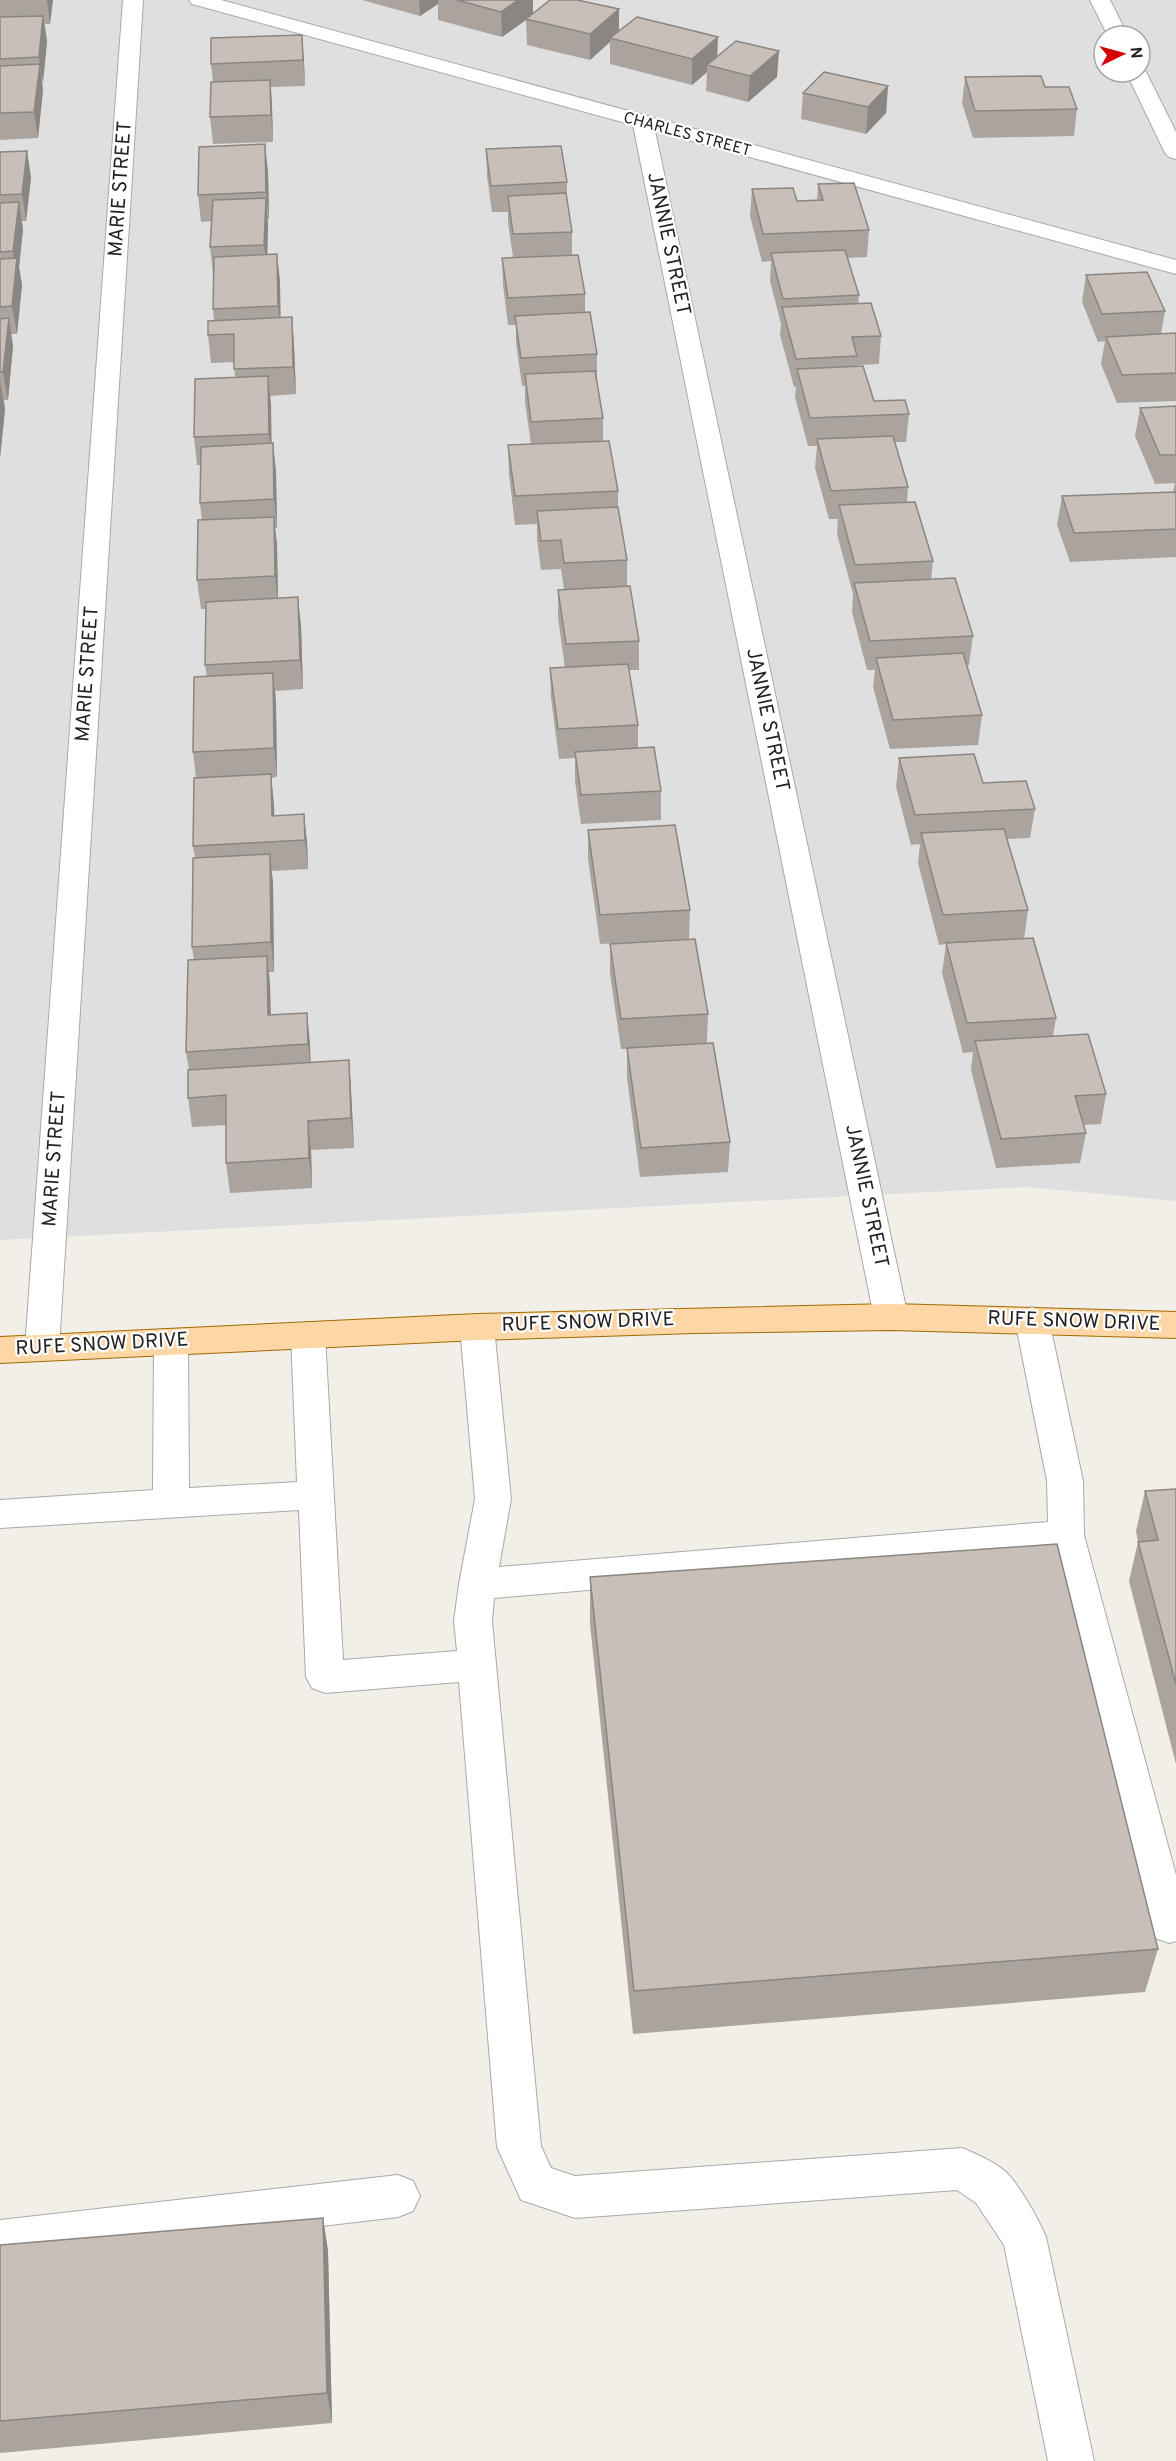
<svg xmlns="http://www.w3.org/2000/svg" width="1176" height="2461" font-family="Overpass,sans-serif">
  <rect width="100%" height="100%" fill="#f2efe9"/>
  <path fill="#e0dfdf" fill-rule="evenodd" d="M0 0H1176V1201L1027 1187 0 1240ZM1104 36H1140V72H1104Z"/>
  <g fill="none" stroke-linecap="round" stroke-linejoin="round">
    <defs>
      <path id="minor" d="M123 0H143L59 1348 54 1357 42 1361 30 1357 25 1348Z
        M189 0H221L1176 260V274L655 131 908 1317 903 1326 891 1330 879 1326 874 1317 633 125 192 4Z
        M1090 0H1110L1128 36H1108Z
        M1140 67 1146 72 1176 132V159L1169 157 1165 153 1126 72H1140Z
        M1032 1307 1044 1311 1049 1320 1083 1481 1084 1535 1176 1875V1941L1169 1943 1155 1938 1149 1925 1052 1551 494 1598 492 1621 541 2146 551 2168 575 2176 962 2148C977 2154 995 2162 1007 2173 1021 2188 1038 2218 1046 2237L1094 2461H1048L1004 2245 976 2203 957 2190 575 2218 521 2200 497 2147 459 1682 325 1693 312 1688 306 1677 299 1510 0 1528V1500L153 1490 154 1342 159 1333 171 1329 183 1333 188 1342 189 1488 297 1482 291 1335 296 1326 308 1322 320 1326 325 1335 343 1660 457 1651 454 1621 459 1584 475 1499 460 1327 465 1318 477 1314 489 1318 494 1327 511 1499 499 1567 1048 1522 1047 1481 1015 1320 1020 1311Z
        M398 2175 413 2181 420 2196 413 2211 398 2217 0 2264V2220Z"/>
      <path id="major" d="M891 1304 1176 1312V1338L891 1330 695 1333 477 1340 0 1363V1337L477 1314Z"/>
    </defs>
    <use href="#minor" stroke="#a9a9a9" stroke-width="2"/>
    <use href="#major" stroke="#a06b00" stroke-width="2"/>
    <use href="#minor" fill="#fff" fill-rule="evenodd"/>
    <use href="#major" fill="#fcd6a4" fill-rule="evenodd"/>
  </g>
  <path fill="#aba49e" d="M0 0H53L50 24H45L47 42 42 83 43 90 38 138 0 140Z
    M362 0H533V14L619 9V32L718 56 777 77 748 102 706 91 707 72 692 85 610 64V42L590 60 527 45 526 20 502 37 438 20V4L420 16Z
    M211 38 304 61 305 86 271 87 272 106 273 142 213 144 210 117 213 82 211 64Z
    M965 77 1045 87 1077 109 1074 136 973 138 962 103Z
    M888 86 886 113 866 134 801 119 803 93Z
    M486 149 567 182V203L572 232V255L585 294V313L597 354V382L603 418V441L618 491V507L627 560V586L639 641V670H629L638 725V748L661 791V820L581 824 575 781V758L559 759 551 698 550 668H565L558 618V590L564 589 561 569 541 570 537 540V524L515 525 509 474 508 445 531 444 525 402V386H522L516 343V325H508L503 285 502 258 513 257 508 223V212H492L487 176Z
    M27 151 31 178 26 221H22L23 229 19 267 22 285 17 334H11L13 346 8 400H4L5 409 0 458V152Z
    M268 171 269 219H268L267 255 277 254 280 282V318L292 317 294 345 296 394 270 396 271 443H273L276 472 277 528H275L277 545 278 598 301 626 303 689 275 691 276 702 277 777 271 778 274 816 304 814 307 843 308 869 271 871 273 883 274 972H269L270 985 271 1015 310 1043V1062L349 1060 351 1090 354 1148 311 1150 312 1188 230 1193 226 1163V1125L192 1127 188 1098 189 1070 186 1052 194 960 192 947 195 858 193 846 196 778 193 752 207 676 205 665 206 609H201L197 580 202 520 200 503 201 465H197L194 437 235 377 234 362 211 363 208 335 214 320 213 309V274L210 247 212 221 201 222 198 195Z
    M818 184 869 230 867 257 847 258 859 295 858 304 881 336 879 364 857 365V366L874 401 909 414 906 442H895L908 487 907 502 933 561 931 580 973 636 969 665H966L982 715 978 745 890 749 873 687 875 670H867L852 612 853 594 837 534 838 519H829L815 468 817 446H808L795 397 796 387H794L780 335 781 324 770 281 771 261 762 262 750 216 752 189 797 201 817 200Z
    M1086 275 1165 311 1161 334 1176 333V401L1117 403 1101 364 1105 341 1098 342 1082 302Z
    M1176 406V557L1070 562 1057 525 1062 496 1173 492 1175 483 1155 484 1135 436 1140 408Z
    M899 758 983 783 1035 809 1030 838 1007 839 1028 910 1024 939 1056 1018 1053 1036 1106 1094 1101 1124 1083 1125 1086 1133 1080 1163 996 1168 971 1070 973 1052 963 1053 942 973 946 944 939 945 918 863 920 844 911 845 896 787Z
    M588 830 690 910 689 939 600 944 588 859Z
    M610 944 708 1014 707 1043 730 1142 728 1172 640 1177 627 1078V1049H621L610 974Z
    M1176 1489V1764L1129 1581 1138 1542 1136 1531 1145 1491Z
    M590 1577 1158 1949 1145 1992 633 2034 590 1624Z
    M323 2218 328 2251 332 2423 0 2453V2245Z"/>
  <path fill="#8b8681" d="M47 0H53L50 24Z
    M419 0H438V4L420 16Z
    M518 0H533V15L502 37 501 12Z
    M619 9V35L610 38V42L590 60V34Z
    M43 16 47 42 43 83 39 57Z
    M302 35 304 61 305 86 303 60Z
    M718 37 717 63 707 65V72L692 85V59Z
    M779 51 777 77 748 102 750 76Z
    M40 64 43 90 38 138 34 112Z
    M270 80 272 106 273 142 271 115Z
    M888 86 886 113 866 134 868 107Z
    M265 144 268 171 269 219 266 192Z
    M27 151 31 178 26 221 22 194Z
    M266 198 268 225 267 273 264 245Z
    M19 202 23 229 19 267 22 285 17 334 12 306 16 270 13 251Z
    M277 254 280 282 281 334 278 306Z
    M292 317 294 345 296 394 293 367Z
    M9 318 13 346 8 400 3 372Z
    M268 376 271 404 272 462 269 434Z
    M0 381 5 409 0 458Z
    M273 443 276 472 277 528 274 499Z
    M274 517 277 545 278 605 275 576Z
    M298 597 301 626 303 689 300 660Z
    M273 673 276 702 277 777 274 748Z
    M271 774 274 804 275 845 272 816Z
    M304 814 307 843 308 869 305 840Z
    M270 854 273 883 274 972 271 942Z
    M267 956 270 985 271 1045 268 1015Z
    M307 1013 310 1043 311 1074 308 1044Z
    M349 1060 351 1090 354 1148 351 1118Z
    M308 1121 311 1150 312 1188 309 1158Z
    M323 2218 328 2251 332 2423 327 2393Z"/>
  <path fill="#c7bfb8" stroke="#8b8681" stroke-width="1.5" d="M457 0H518L501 12Z
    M550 0H577L619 9 590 34 526 19Z
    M43 16 39 57 0 59V17Z
    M637 17 718 37 692 59 610 38Z
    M302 35 303 60 211 64V38Z
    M736 41 779 51 750 76 707 65Z
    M40 64 34 112 0 113V66Z
    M824 72 888 86 868 107 803 93Z
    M1041 76 1045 87H1069L1077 109 975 111 965 77Z
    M270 80 271 115 210 117 211 82Z
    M265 144 266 192 198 195 199 147Z
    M561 146 567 182 491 186 486 149Z
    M27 151 22 194 0 195V152Z
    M854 183 869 230 763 234 752 189 793 188 797 201 823 200 818 184Z
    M566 193 572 232 513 234 508 196Z
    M266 198 264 245 210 247 213 200Z
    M19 202 13 251 0 252V203Z
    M845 250 859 295 783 299 771 253Z
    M277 254 278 306 213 309 214 257Z
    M578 255 585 294 508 298 502 258Z
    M17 258 12 306 0 307V259Z
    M1147 272 1165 311 1102 314 1086 275Z
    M871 303 881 336 852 337 857 356 796 359 782 307Z
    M590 312 597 354 521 358 515 316Z
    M292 317 293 367 234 369V334L208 335V321Z
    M9 318 3 372H0V319Z
    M1176 333V373L1122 375 1106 337Z
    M863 366 874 401 905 400 909 414 810 418 797 369Z
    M595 371 603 418 531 422 525 374Z
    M268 376 269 434 194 437 195 379Z
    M1176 406V455H1160L1140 408Z
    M893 436 908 487 831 491 817 439Z
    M609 441 618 491 515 496 508 445Z
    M273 443 274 499 200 503 201 447Z
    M1176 492V529L1074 533 1062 496Z
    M915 502 933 561 855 565 839 505Z
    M618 507 627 560 564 563 561 540 541 541 537 511Z
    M274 517 275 576 197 580 198 520Z
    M955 578 973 636 870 641 854 583Z
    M630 586 639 641 566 644 558 590Z
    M298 597 300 660 205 665 206 602Z
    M963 653 982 715 893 720 876 658Z
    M628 664 638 725 558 729 550 668Z
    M273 673 274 748 193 752 194 677Z
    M654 747 661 791 581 795 575 752Z
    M974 754 983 783 1026 781 1035 809 915 815 899 758Z
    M271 774 272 816 304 814 305 840 193 846 194 778Z
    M675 825 690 910 600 915 588 830Z
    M1004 829 1028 910 943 915 921 833Z
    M270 854 271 942 192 947 193 858Z
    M1033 938 1056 1018 967 1023 946 943Z
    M695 939 708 1014 621 1019 610 944Z
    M267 956 268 1015 307 1013 308 1044 186 1052 188 960Z
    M1088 1034 1106 1094 1075 1096 1086 1133 1001 1139 975 1041Z
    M713 1043 730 1142 641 1148 627 1048Z
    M349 1060 351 1118 308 1121 309 1158 226 1163V1095L188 1098V1070Z
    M1176 1489V1684L1138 1542 1158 1540 1145 1491Z
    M1057 1544 1158 1949 634 1991 590 1577Z
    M323 2218 327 2393 0 2421V2245Z"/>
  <g text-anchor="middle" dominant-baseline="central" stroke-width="4.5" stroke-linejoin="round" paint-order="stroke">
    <g font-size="16" fill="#222" stroke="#fff">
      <text transform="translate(687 135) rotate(15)">CHARLES STREET</text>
    </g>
    <g font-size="20" fill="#222" stroke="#fff">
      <text transform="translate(121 189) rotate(-86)">MARIE STREET</text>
      <text transform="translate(668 244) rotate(78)">JANNIE STREET</text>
      <text transform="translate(88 674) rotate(-86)">MARIE STREET</text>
      <text transform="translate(767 720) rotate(78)">JANNIE STREET</text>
      <text transform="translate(55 1159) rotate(-86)">MARIE STREET</text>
      <text transform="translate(866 1196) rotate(78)">JANNIE STREET</text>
      <text transform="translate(1074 1322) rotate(2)">RUFE SNOW DRIVE</text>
      <text transform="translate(588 1323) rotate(-2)">RUFE SNOW DRIVE</text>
      <text transform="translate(102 1345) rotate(-3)">RUFE SNOW DRIVE</text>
    </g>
  </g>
  <g transform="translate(1122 54) rotate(85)"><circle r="28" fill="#ffffff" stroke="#a7a7a7" stroke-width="1.5"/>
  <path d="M0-4.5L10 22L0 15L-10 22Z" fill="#d40000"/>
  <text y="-9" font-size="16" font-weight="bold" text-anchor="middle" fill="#222222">N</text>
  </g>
</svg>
